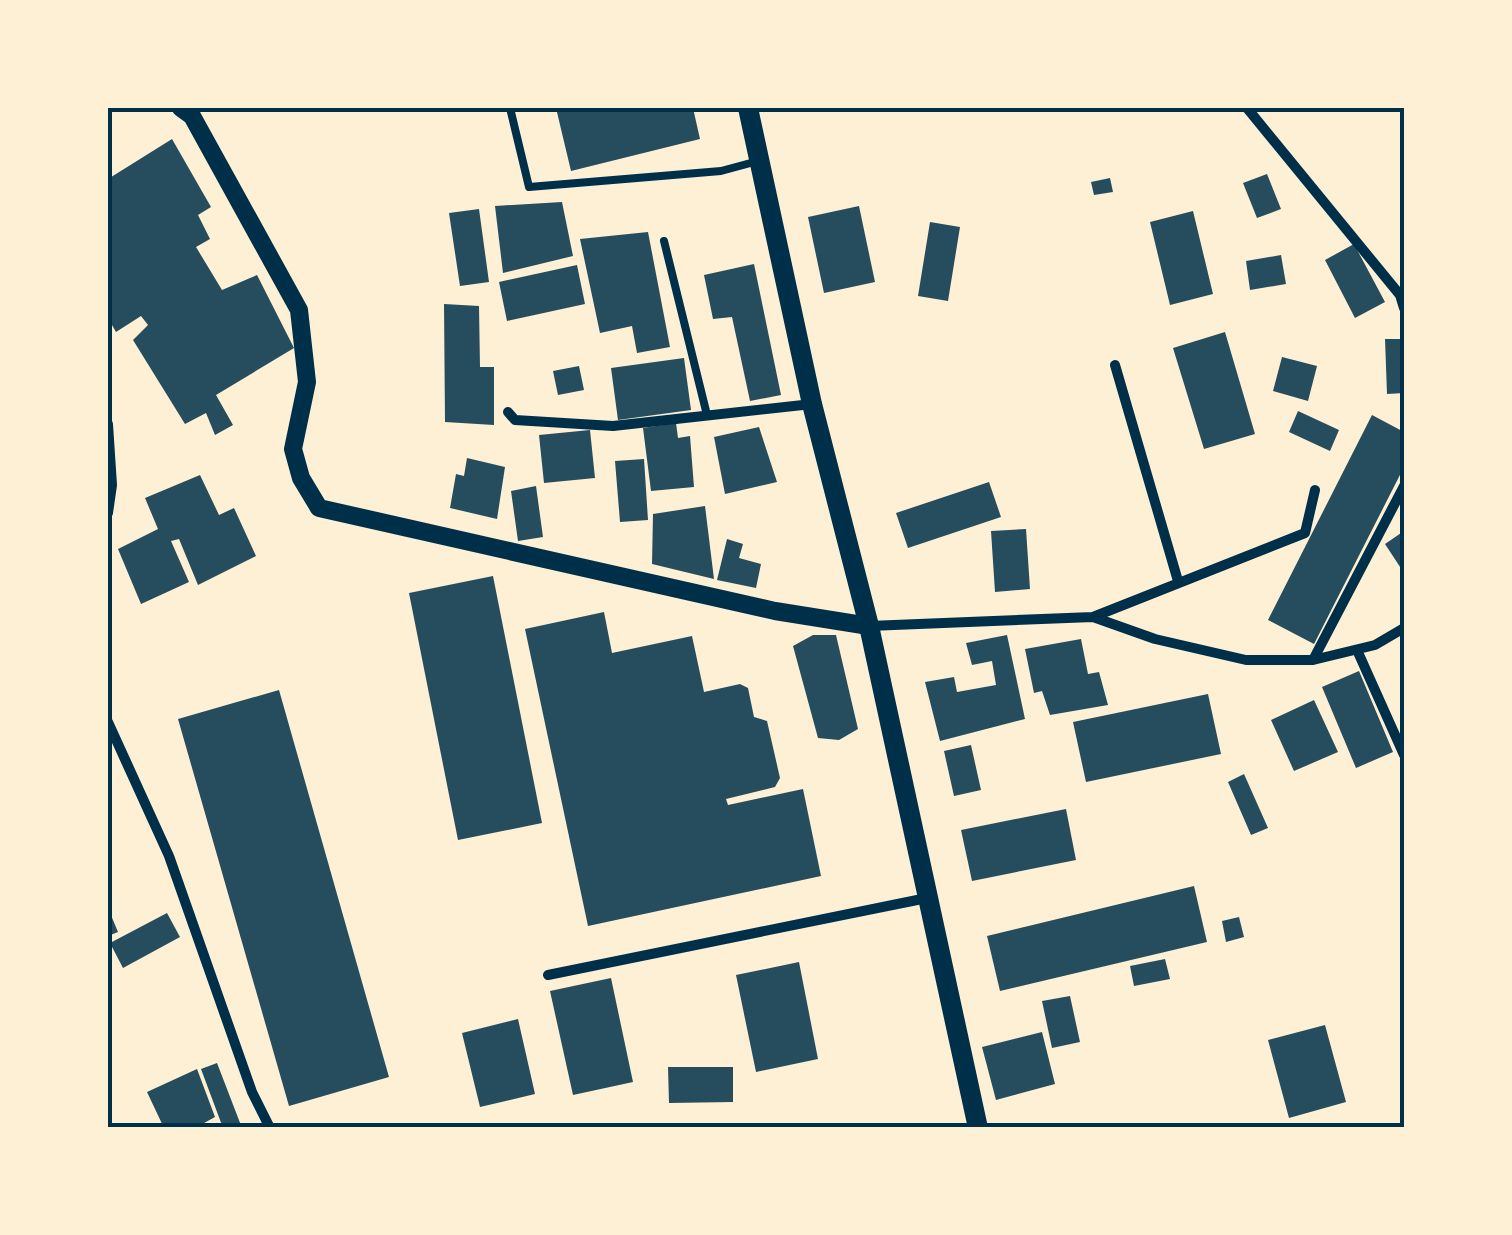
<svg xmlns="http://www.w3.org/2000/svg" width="1512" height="1235" font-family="'Libre Baskerville',serif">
  <rect width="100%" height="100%" fill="#fdf0d5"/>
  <path fill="#264d5e" d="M556 108H693L700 139 571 171Z
    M172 139 211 207 198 215 210 239 196 247 222 290 257 275 294 348 216 395 233 425 215 435 206 413 185 424 133 340 148 325 141 316 116 332 108 318V179Z
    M1267 174 1281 209 1257 218 1243 183Z
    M1110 178 1113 192 1094 195 1091 182Z
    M562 202 573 256 503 273 495 206Z
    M859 206 875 282 824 293 808 217Z
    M479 209 489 282 460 286 449 213Z
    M1193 211 1213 294 1170 305 1150 222Z
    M930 222 960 227 948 301 918 296Z
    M648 232 670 347 637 353 632 326 600 333 580 239Z
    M1354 244 1385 302 1355 318 1325 260Z
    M1281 255 1286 284 1250 290 1246 261Z
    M754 264 781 395 750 401 732 317 713 319 704 275Z
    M577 265 585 304 507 321 499 282Z
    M444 304 479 306 480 367H494V425L445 422Z
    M1225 332 1255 434 1204 449 1173 348Z
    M1385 339H1404V393L1387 394Z
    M1282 357 1317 366 1308 401 1273 391Z
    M684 358 691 410 618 420 611 368Z
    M579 366 584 390 558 395 553 371Z
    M1298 411 1339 430 1330 451 1289 432Z
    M1372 415 1404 432V467L1314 644 1268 620Z
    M676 423 678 438 690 436 694 487 651 491 643 428Z
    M759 427 777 482 725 494 714 437Z
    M590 430 595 478 544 483 539 435Z
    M467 458 505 467 497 519 450 508 456 474 464 476Z
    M644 459 648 520 620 522 615 461Z
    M200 475 219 515 234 508 256 556 198 585 179 539 171 541 189 582 141 604 118 549 158 529 145 498Z
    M989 482 1001 517 908 548 896 513Z
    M536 486 543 537 518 541 511 491Z
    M705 506 714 579 652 564 653 514Z
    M1026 529 1030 589 995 592 991 531Z
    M1404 531V573L1385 544Z
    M727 539 743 544 739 558 761 564 756 588 717 580Z
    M493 576 542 823 458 840 409 593Z
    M604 612 612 653 692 636 704 692 740 684 748 688 754 717 767 721 780 778 775 787 726 799 728 805 803 789 821 876 588 926 525 629Z
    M813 635H836L858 729 839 740 818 738 793 646Z
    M1007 635 1025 719 940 741 925 682 954 677 957 692 996 685 992 661 972 665 966 643Z
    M1081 639 1088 674 1099 672 1108 705 1050 715 1042 691 1034 693 1025 649Z
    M1359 671 1393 752 1356 768 1322 687Z
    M279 690 389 1077 289 1106 178 719Z
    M1208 694 1221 754 1086 782 1073 722Z
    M1314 700 1338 752 1294 771 1271 720Z
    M971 745 981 790 954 796 944 751Z
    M1244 774 1268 828 1251 835 1228 782Z
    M1066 809 1076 860 972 881 961 830Z
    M1194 886 1207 942 1000 991 987 936Z
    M108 908 118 932 108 936Z
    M167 913 180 937 123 968 110 943Z
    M1239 917 1244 937 1226 942 1222 921Z
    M1165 959 1170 979 1134 986 1130 966Z
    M799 962 818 1059 756 1072 736 975Z
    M611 978 633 1082 573 1095 550 991Z
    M1070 996 1080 1042 1052 1048 1042 1001Z
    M518 1019 535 1094 480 1107 462 1033Z
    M1325 1025 1346 1102 1289 1118 1268 1040Z
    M1042 1032 1055 1084 996 1100 982 1047Z
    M217 1063 242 1128H223L201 1069Z
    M668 1067H733V1102L669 1103Z
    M197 1069 215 1117 195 1128H164L147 1092Z"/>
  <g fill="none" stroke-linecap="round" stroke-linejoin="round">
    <path stroke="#003049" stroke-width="8" d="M510 108 529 187 721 171 758 161
      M664 241 707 415"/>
    <path stroke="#003049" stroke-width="10" d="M1247 108 1400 295 1404 308
      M1115 365 1178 581
      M508 412 515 420 613 426 812 404
      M108 424 112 485 108 513
      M1093 617 1305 533 1315 490
      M869 626 1093 617 1155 639 1246 660H1313L1375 645 1404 628
      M1357 650 1404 755
      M1313 660 1404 486
      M108 722 169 856 252 1092 270 1128
      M548 975 927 898"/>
    <path stroke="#003049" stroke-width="18" d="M181 108 192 116 299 310 307 382 293 449 301 478 319 508 775 611 869 626"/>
    <path stroke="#003049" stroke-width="20" d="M748 108 812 404 869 626 978 1128"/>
  </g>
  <rect width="1512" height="1235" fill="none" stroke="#fdf0d5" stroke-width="220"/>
  <rect x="110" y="110" width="1292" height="1015" fill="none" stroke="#003049" stroke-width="4"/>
</svg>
